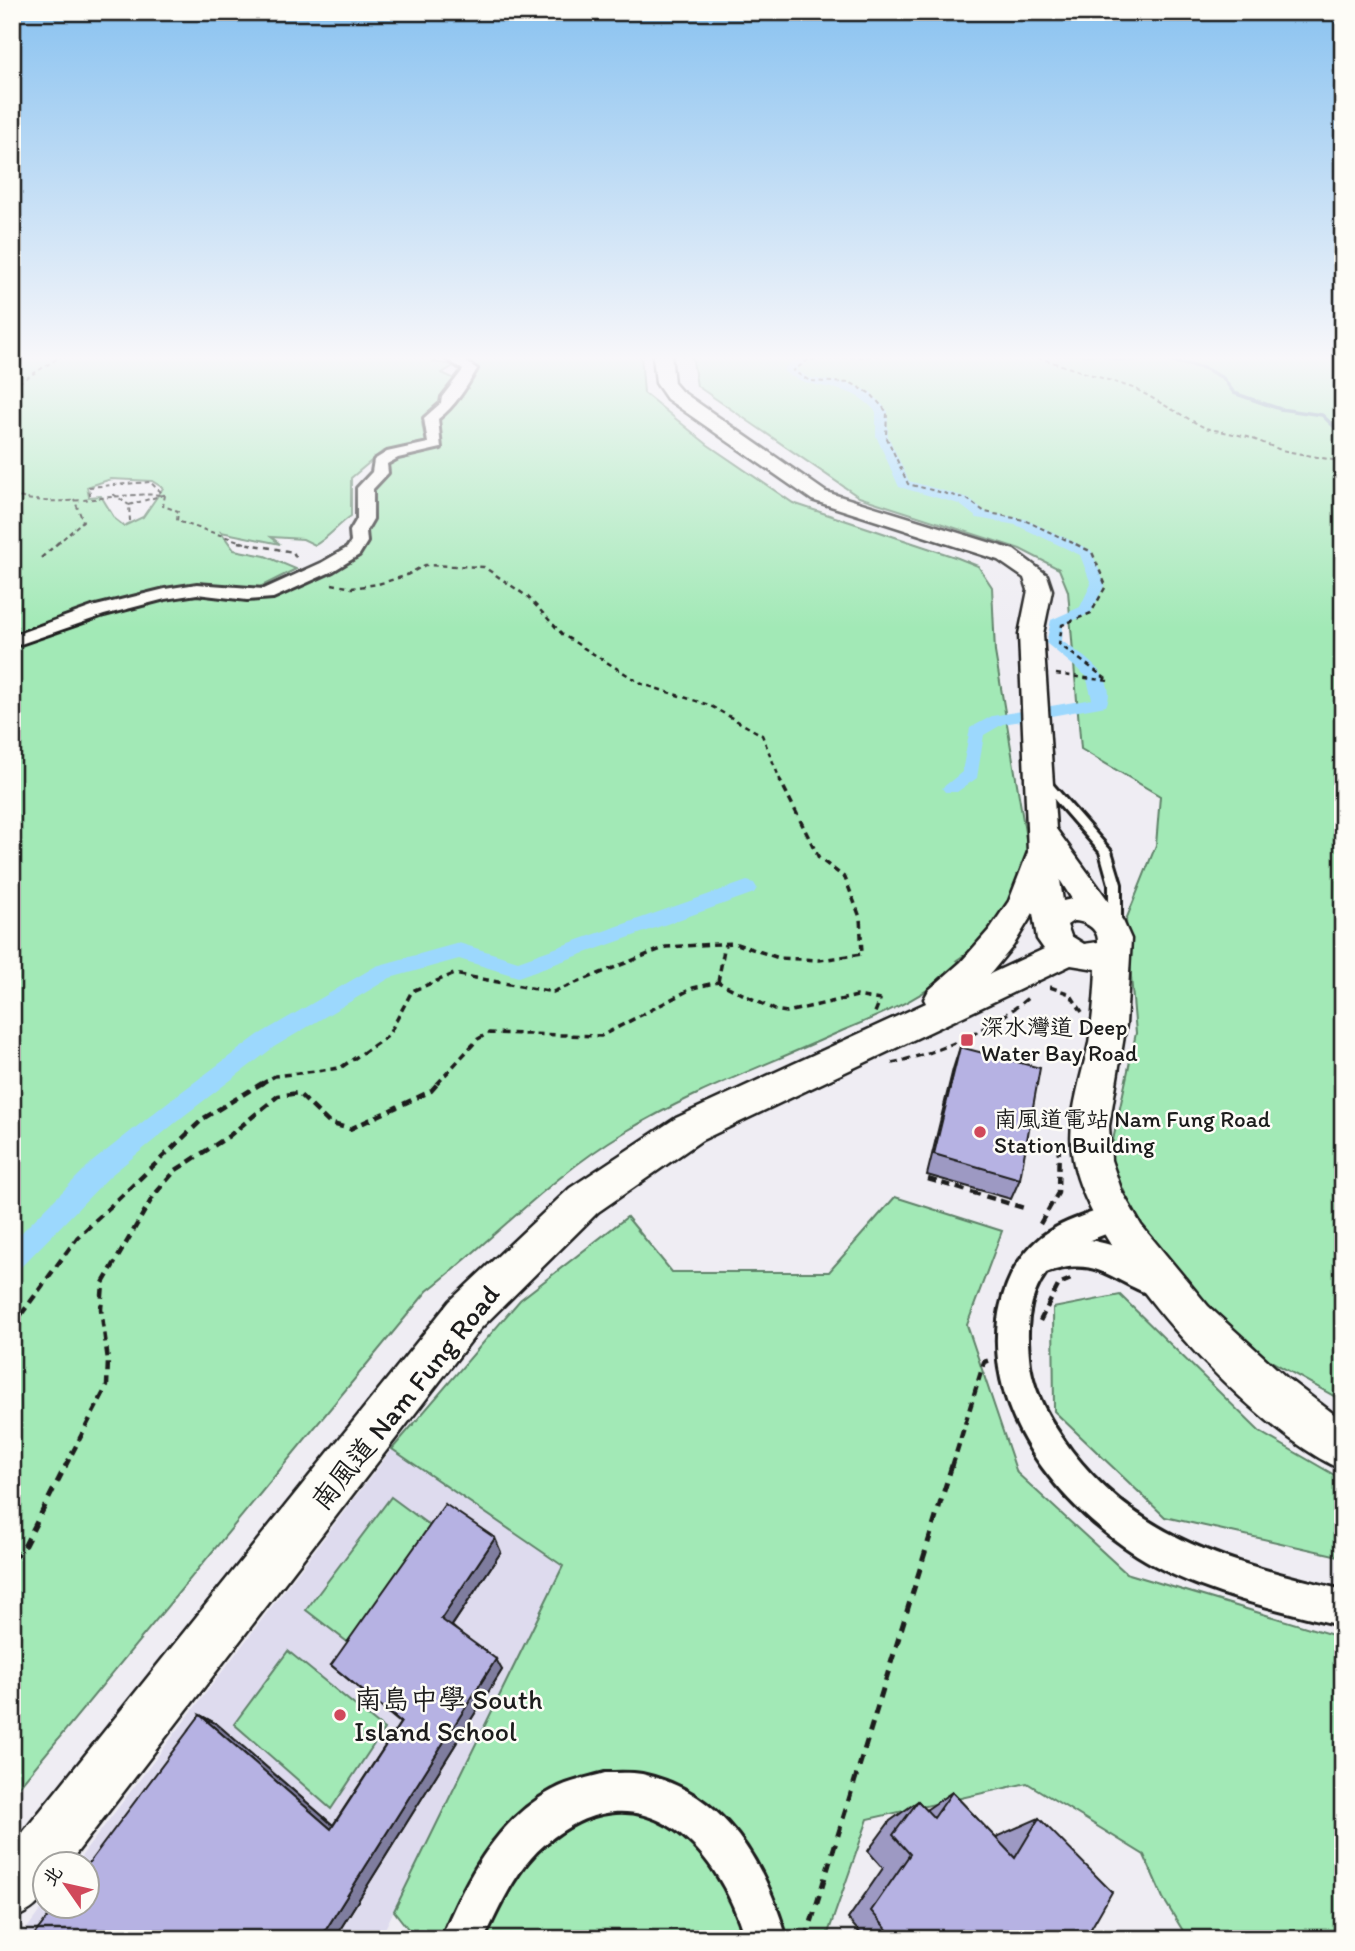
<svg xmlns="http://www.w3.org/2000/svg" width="1355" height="1951" font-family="Itim,'LXGW WenKai TC',sans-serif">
  <rect width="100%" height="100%" fill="#efedf3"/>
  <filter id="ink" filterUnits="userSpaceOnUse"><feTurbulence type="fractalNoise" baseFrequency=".0143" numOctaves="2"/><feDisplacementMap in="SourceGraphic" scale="14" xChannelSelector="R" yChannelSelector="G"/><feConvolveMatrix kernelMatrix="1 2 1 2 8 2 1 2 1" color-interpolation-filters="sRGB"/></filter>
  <g filter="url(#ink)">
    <path fill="#dedbee" d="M392 1449 563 1566 380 1939H19L45 1904 88 1906V1864L76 1863Z"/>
    <path fill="#a2e9b6" stroke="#5f8269" stroke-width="2" fill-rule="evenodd" d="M12 355H438L433 362 455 365 442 373 455 379 444 402 422 423 426 444 382 452 351 478V516C338 525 327 539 315 545L303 539 271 537 280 544 221 532 234 550 265 556 296 569 260 587 269 594 356 551 368 488 386 459 423 452 439 446 434 424 471 373 451 355H641L644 393 708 445 793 503 958 558 978 566 992 587 995 652 1030 862 991 937 957 960 961 963C926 998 882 1014 837 1033 767 1065 691 1092 625 1132 551 1176 494 1239 427 1291L12 1795ZM111 479 152 481 163 488 143 517 124 526 115 519 101 496 89 497 87 487Z
      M692 355H1343V1401L1251 1350 1145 1236 1109 1159 1136 1033 1126 920 1156 845 1160 796 1081 749 1068 591 1059 569 1020 549 859 497 697 386Z
      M895 1197 1002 1231 967 1325 1017 1473 1126 1573 1343 1638V1939H1188L1163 1898 1144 1855 1027 1783 868 1819 826 1939H416L394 1911 563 1566 392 1449 520 1300 627 1217 672 1272H829Z
      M1120 1295 1260 1432 1343 1480V1557L1165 1517 1054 1411 1053 1308Z
      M391 1497 437 1531 354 1647 306 1610Z
      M288 1651 384 1729 331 1809 234 1724Z"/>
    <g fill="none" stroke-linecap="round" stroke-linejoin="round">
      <path stroke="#698da3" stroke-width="3.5" d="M1103 355 1117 360H1163L1204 368 1223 378 1234 393 1280 409 1322 415 1343 435"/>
      <path fill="#9cd8fd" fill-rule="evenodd" d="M802 355H836L811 359 796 370 809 378 848 383 871 392 888 411V436L909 481 969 498 986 512 1025 519 1091 550 1105 584 1091 613 1063 625 1062 641C1081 655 1120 677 1106 706L1051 716 1043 711 1045 707 1092 699 1086 676 1046 643 1051 620 1080 607 1091 584 1080 555 1016 525 977 518 959 504 899 487 876 436V412C848 379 819 395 784 372V368Z
        M1022 711 1030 716 1028 720 1003 724 984 735 977 778 957 792H945L942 788 962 772 970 728 992 716Z
        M747 881 754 883 757 888 754 893 518 977 459 959 390 978 274 1047 185 1115 110 1176 21 1267 12 1271V1242L92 1162 169 1101 258 1035 376 966 459 943 518 961Z"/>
      <defs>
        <path id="lane" d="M1044 778 1048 779 1111 851 1121 884V927L1119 930H1111L1109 927V884L1100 852 1040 783V779Z"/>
        <path id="street" d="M441 355H456L477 369C466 388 455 406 438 419L441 448 398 458 387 464 388 473 373 489V519L366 531 367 542 359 555 333 571 273 598 247 600 197 594 165 599 104 615 12 647V636L92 607 165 589 197 584 264 589 321 563 347 548 351 542 350 531 357 519V488L372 472 374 460 387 452 428 443 424 418 441 403 442 397 463 370Z
          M1114 1205 1124 1209 1128 1218 1124 1227 1090 1240C1115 1245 1155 1257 1166 1281L1162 1291 1151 1295C1109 1279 1095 1255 1046 1273 1026 1300 1026 1333 1030 1365 1035 1397 1052 1424 1071 1450 1141 1542 1237 1564 1343 1590V1626C1273 1608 1199 1594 1137 1555 1059 1505 987 1418 998 1320 1002 1289 1016 1257 1041 1237 1062 1221 1089 1214 1114 1205Z
          M605 1773C617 1773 631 1772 642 1774 726 1792 765 1864 787 1939H745C718 1843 637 1765 544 1845 516 1869 500 1906 484 1939H441C465 1881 496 1820 553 1790 569 1781 588 1778 605 1773Z"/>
        <path id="secondary" d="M653 355H671L674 383 681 391 826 492 1014 550 1047 575 1052 590 1043 634 1056 829 1123 921 1131 939 1126 1024 1109 1126 1111 1160 1122 1192 1141 1225 1208 1306 1288 1379 1343 1421V1470C1255 1434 1089 1254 1073 1159 1066 1120 1081 1080 1089 1043 1093 1018 1095 994 1096 969L1071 965 702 1140 598 1212 480 1329 68 1864H46C46 1896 44 1906 12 1919V1846L450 1301 570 1188 676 1118 926 1003 924 999 929 990 961 962 990 929 1009 901 1028 852 1019 634 1028 590 1024 578 998 560 812 500 667 399 656 383ZM1060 880 1072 899 1063 901ZM1033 913 1037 939 1044 949 990 974 1013 946ZM1073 921C1085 921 1099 929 1098 942L1084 944 1071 936 1067 925Z"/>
      </defs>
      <use href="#lane" stroke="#1c1c1c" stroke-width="6"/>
      <use href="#street" stroke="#1c1c1c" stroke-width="6"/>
      <use href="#secondary" stroke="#1c1c1c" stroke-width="5"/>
      <path stroke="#1c1c1c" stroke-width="2" stroke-dasharray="4.5 3.5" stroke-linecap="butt" d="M888 355 808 360 793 371 810 381 851 383 871 394 887 412 886 436 908 484 967 499 985 512 1024 520 1075 544
        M1030 355 1136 389 1205 428 1248 437 1281 450 1343 462
        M12 387 63 355
        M113 494 129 505
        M12 495C61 511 114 491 165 495
        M90 495 89 487 150 482 163 494
        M165 495 163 506 178 511 177 521 248 544
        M130 521 129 505 163 495
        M57 544 83 521 74 499"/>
      <path stroke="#1c1c1c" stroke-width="2.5" stroke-dasharray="5 4.5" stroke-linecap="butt" d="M238 542 293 552 298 561
        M41 558 59 542
        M332 584 352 588 378 584 405 576 425 565 484 567 528 597 563 635 642 684 709 705 762 735 781 782
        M1056 674 1109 681 1059 644 1062 625 1091 613 1106 586 1092 552 1071 542"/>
      <path stroke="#1c1c1c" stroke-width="3.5" stroke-dasharray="7 5" stroke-linecap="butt" d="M718 982 725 944
        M1050 987 1070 994 1082 1012
        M892 1063C944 1051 987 1031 1028 998
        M261 1084 275 1076 340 1068 388 1036 412 991 454 974 553 992 666 947 734 943 779 958 820 960 862 954 860 917 845 878 819 858 780 780
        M437 1084 478 1039 489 1033 601 1036 693 988 718 982 775 1010 787 1012 857 996 880 1000 874 1015"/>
      <path stroke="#1c1c1c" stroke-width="4.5" stroke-dasharray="9 6" stroke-linecap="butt" d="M928 1179 1024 1208
        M1040 1224 1058 1193 1059 1140
        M1040 1321 1059 1284 1071 1279
        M12 1327 77 1238 204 1118 264 1082
        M65 1467 107 1386 108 1360 101 1309 103 1283 154 1195 176 1170 229 1136 278 1096 298 1093 329 1123 350 1129 431 1091 439 1082
        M952 1467 984 1362 990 1360"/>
      <path stroke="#1c1c1c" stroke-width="5" stroke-dasharray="10 8" stroke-linecap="butt" d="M12 1560 25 1545 66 1465
        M806 1939 952 1465"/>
      <use href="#lane" fill="#fdfcf7" fill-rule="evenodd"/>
      <use href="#street" fill="#fdfcf7" fill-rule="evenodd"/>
      <use href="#secondary" fill="#fdfcf7" fill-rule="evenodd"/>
    </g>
    <path fill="#9d99c3" stroke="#1c1c1c" stroke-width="2" d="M960 1047 1020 1179 1011 1199 927 1175 953 1069Z
      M501 1552 452 1626 502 1670 334 1939 200 1715 217 1724 333 1825 400 1723 331 1665Z
      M952 1792 996 1839 998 1836 1039 1818 1085 1939H865L848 1919 883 1868 868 1851 890 1821 918 1801 926 1810Z
      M1137 1936 1140 1939H1103Z"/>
    <path fill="#7f7d9f" stroke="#1c1c1c" stroke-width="2" d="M495 1538 501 1552 449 1630 441 1619Z
      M496 1659 502 1670 334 1939H320Z
      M200 1715 217 1724 343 1834 331 1829Z"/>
    <path fill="#b6b2e3" stroke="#1c1c1c" stroke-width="2" d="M960 1047 1040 1068 1020 1179 934 1154Z
      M445 1504 495 1538 441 1619 496 1659 320 1939H31L56 1906H88V1864L200 1715 331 1829 401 1722 331 1665Z
      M952 1792 1015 1858 1039 1818 1112 1892 1085 1939H895L871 1911 910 1854 893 1835 918 1801 934 1818Z"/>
  </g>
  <linearGradient id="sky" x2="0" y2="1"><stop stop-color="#89c2f0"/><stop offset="0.57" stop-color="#f8f7fa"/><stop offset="1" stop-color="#f8f7fa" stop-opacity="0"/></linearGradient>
  <rect width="1355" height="628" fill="url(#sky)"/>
  <g fill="#d1495b" stroke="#fdfcf7" stroke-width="2.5">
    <rect x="960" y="1033" width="14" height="14" rx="3.5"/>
    <circle cx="980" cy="1132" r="7"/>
    <circle cx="340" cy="1715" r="7"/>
  </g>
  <g text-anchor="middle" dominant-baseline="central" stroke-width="5" stroke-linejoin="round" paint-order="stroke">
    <g font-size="23" fill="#1c1c1c" stroke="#fdfcf7" text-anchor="start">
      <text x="981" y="1027">深水灣道 Deep<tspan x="981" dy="26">Water Bay Road</tspan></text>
      <text x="994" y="1119">南風道電站 Nam Fung Road<tspan x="994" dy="26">Station Building</tspan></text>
    </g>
    <g font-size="28" fill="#1c1c1c" stroke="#fdfcf7">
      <text transform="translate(405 1397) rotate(-51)">南風道 Nam Fung Road</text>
    </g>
    <g font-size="28" fill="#1c1c1c" stroke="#fdfcf7" text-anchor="start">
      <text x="354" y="1699">南島中學 South<tspan x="354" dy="32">Island School</tspan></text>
    </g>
  </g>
  <rect width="1355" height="1951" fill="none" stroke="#fdfcf7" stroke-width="42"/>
  <rect x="21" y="21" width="1313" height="1909" fill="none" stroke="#1c1c1c" stroke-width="2.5" filter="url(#ink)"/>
  <g transform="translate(66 1885) rotate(304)"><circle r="33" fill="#fdfcf7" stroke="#a3a29f" stroke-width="2"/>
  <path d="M0-5L12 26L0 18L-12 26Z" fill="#d1495b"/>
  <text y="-10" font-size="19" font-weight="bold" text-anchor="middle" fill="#1c1c1c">北</text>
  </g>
</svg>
